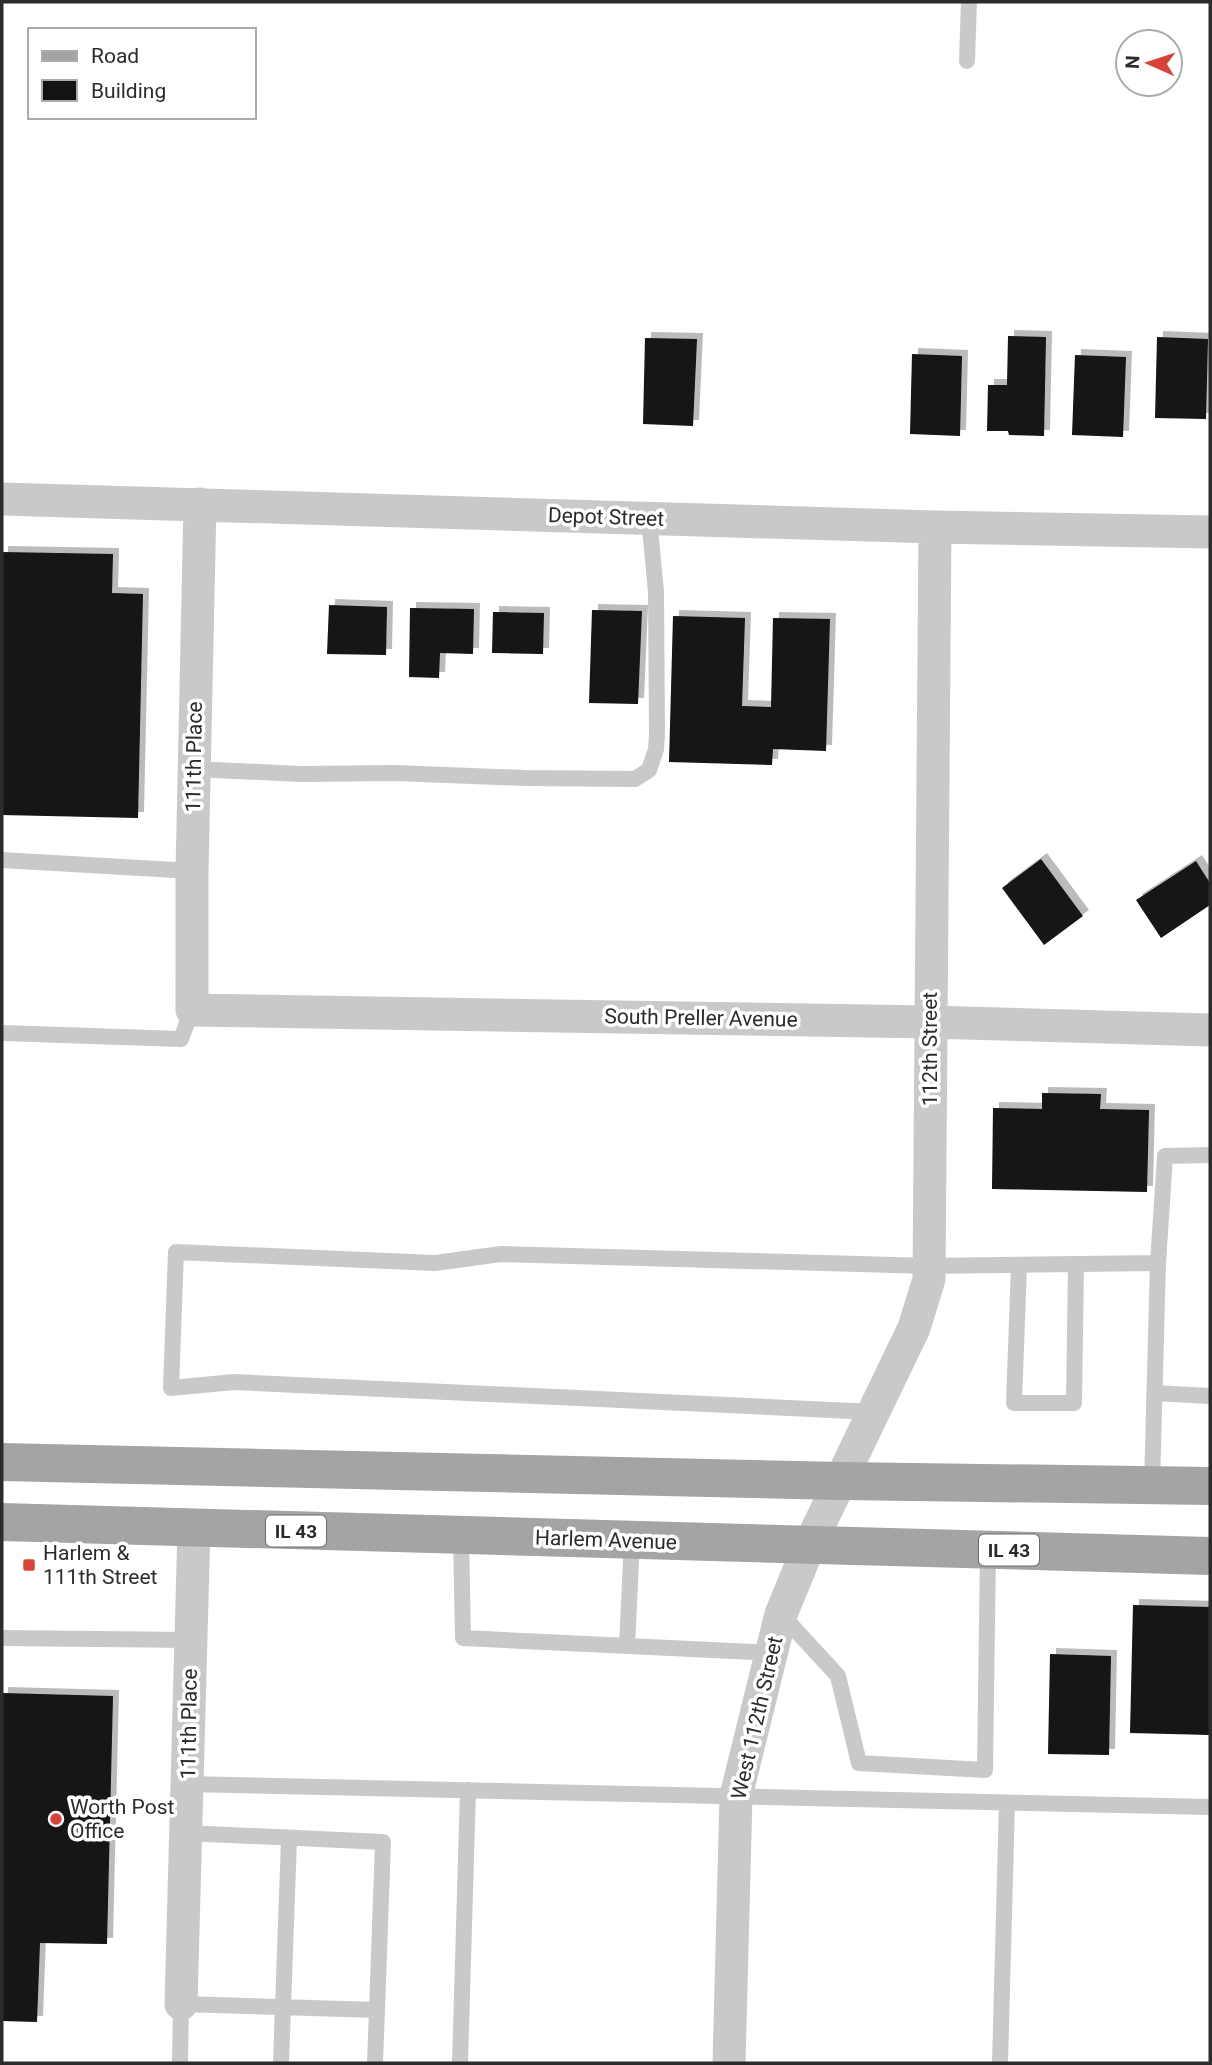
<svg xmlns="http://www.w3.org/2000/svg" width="1212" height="2065" font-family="Roboto,sans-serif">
  <defs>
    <filter id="shadow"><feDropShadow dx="6" dy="-6" stdDeviation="0" flood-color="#0004"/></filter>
  </defs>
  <rect width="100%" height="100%" fill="#fff"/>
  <path fill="#131313" filter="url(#shadow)" d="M1008 336 1046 337 1044 436 1009 435 1008 431H987L988 385H1007Z
    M1157 337 1208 339 1206 419 1155 418Z
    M645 338 697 339 693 426 643 424Z
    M912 354 962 356 960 436 910 434Z
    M1075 355 1126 357 1123 437 1072 435Z
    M2 552 113 554 112 593 143 594 138 818 2 815Z
    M329 605 387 607 386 655 327 654Z
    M410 608 474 609 473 654 440 653 439 678 409 677Z
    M592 610 642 611 638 704 589 703Z
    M493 612 544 613 543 654 492 653Z
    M673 616 745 618 742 706 771 707 773 618 830 619 826 751 773 749 772 765 669 762Z
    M1041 859 1083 916 1044 945 1002 888Z
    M1196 861 1210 883V905L1161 938 1136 900Z
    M1042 1093 1101 1094 1100 1109 1149 1110 1147 1192 992 1189 993 1108 1042 1109Z
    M1133 1605 1210 1607V1735L1130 1733Z
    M1050 1654 1111 1656 1109 1755 1048 1754Z
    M2 1693 113 1696 107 1944 40 1943 37 2022 2 2021Z"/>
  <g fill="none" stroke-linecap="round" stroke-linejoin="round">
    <path stroke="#c9c9c9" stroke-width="16" d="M967 61 969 2
      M194 769 301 774 394 773 525 778 635 779 649 770 656 749 657 734 656 592 649 518
      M2 860 192 871
      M2 1033 181 1039 192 1010
      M1019 1265 1014 1403H1074L1076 1264
      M1154 1393 1210 1396
      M874 1412 234 1382 171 1388 176 1252 435 1263 501 1254 929 1266 1158 1263
      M1152 1485 1158 1263 1165 1156 1210 1155
      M461 1536 463 1638 772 1653
      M781 1614 838 1676 859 1763 985 1770 988 1550
      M2 1638 191 1640
      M627 1646 632 1541
      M187 1784 1210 1807
      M180 2063 181 2004 377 2010 383 1842 186 1833
      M281 2063 289 1839
      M375 2063 377 2010
      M460 2063 468 1790
      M1000 2063 1007 1803"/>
    <path stroke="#c9c9c9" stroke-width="33" d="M2 499 935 527 1210 532
      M200 504 192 871V1010L930 1022 1210 1030
      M181 2004 194 1527
      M729 2063 736 1796 781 1614 809 1546 914 1328 929 1279 935 527"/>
    <path stroke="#a4a4a4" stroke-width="38" d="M2 1462 841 1481 1210 1486
      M2 1522 1210 1556"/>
  </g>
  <g fill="#d74339" stroke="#fff" stroke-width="2.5">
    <rect x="22" y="1558" width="14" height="14" rx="3.5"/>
    <circle cx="56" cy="1819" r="7"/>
  </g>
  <g text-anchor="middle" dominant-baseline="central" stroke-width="7" stroke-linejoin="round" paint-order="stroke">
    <g fill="#fff" stroke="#6b6b6b" stroke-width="2">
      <rect x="266" y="1515.5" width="60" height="31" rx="5"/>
      <rect x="979" y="1534.5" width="60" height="31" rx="5"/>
    </g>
    <g font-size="19" font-weight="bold" fill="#2c2c2c">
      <text x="296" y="1531">IL 43</text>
      <text x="1009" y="1550">IL 43</text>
    </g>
    <g font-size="21" fill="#2c2c2c" stroke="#fff">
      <text transform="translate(606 517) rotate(2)">Depot Street</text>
      <text transform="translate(194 757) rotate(-89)">111th Place</text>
      <text transform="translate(701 1018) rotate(1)">South Preller Avenue</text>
      <text transform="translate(930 1049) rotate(-90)">112th Street</text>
      <text transform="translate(606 1540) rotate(2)">Harlem Avenue</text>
      <text transform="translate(757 1718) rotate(-77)">West 112th Street</text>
      <text transform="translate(189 1724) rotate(-89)">111th Place</text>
    </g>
    <g font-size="21" fill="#2c2c2c" stroke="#fff" text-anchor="start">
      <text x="43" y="1553">Harlem &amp;<tspan x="43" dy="24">111th Street</tspan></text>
      <text x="70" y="1807">Worth Post<tspan x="70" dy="24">Office</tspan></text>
    </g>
  </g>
  <rect width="1212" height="2065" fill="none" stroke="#2c2c2c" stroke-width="7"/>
  <rect x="28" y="28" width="228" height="91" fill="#ffffff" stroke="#ababab" stroke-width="2"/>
  <rect x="42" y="51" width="35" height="10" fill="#a4a4a4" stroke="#ababab" stroke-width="2"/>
  <text x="91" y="63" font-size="21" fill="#2c2c2c">Road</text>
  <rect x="42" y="80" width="35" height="21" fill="#131313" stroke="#ababab" stroke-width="2"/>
  <text x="91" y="98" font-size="21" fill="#2c2c2c">Building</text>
  <g transform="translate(1149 63) rotate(273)"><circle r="33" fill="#ffffff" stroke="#ababab" stroke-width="2"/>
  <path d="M0-5L12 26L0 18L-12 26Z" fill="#d74339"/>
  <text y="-10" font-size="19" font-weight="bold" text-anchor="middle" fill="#2c2c2c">N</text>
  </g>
</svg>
